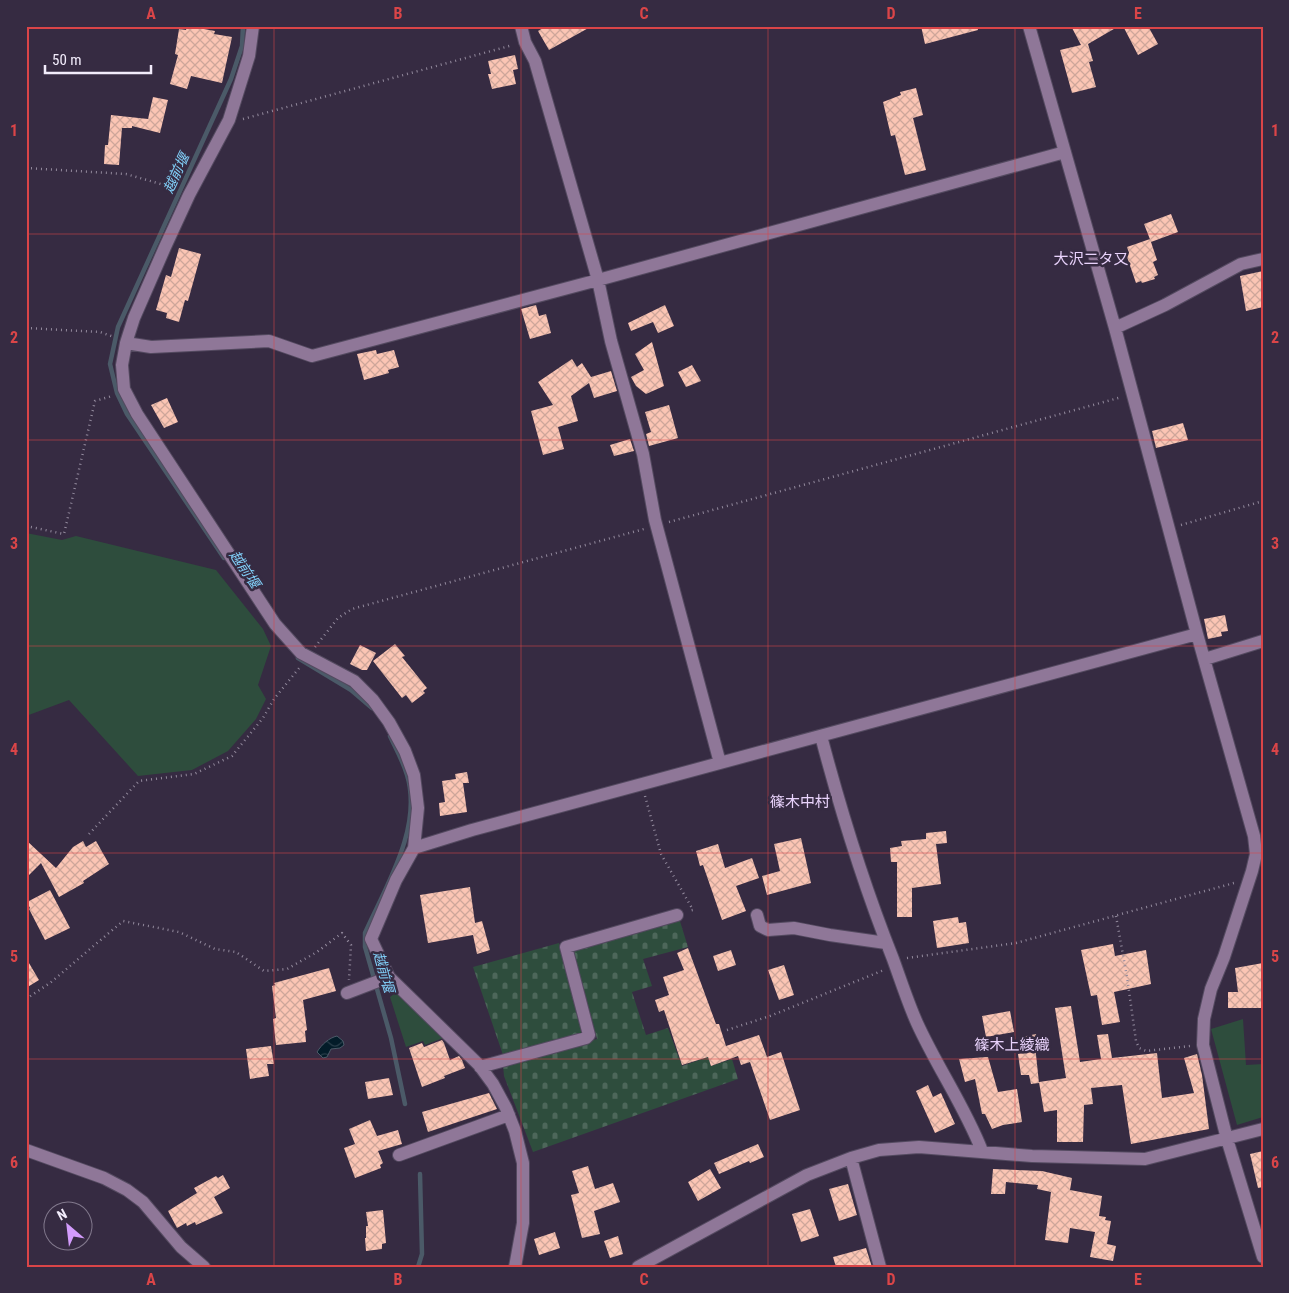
<svg xmlns="http://www.w3.org/2000/svg" width="1289" height="1293" font-family="'Roboto Condensed','Noto Sans JP',sans-serif">
  <defs>
    <pattern id="cemetery-stones" width="16" height="16" patternUnits="userSpaceOnUse" patternTransform="scale(1.25)"><rect width="16" height="16" fill="#2e4d3d"/><path d="M2 7V4a2 2 0 0 1 4 0v3zM10 15v-3a2 2 0 0 1 4 0v3z" fill="#4d675a"/></pattern>
    <pattern id="water-waves" width="16" height="10" patternUnits="userSpaceOnUse" patternTransform="scale(1.25)"><rect width="16" height="10" fill="#031c29"/><path d="M0 5q4-4 8 0t8 0" fill="none" stroke="#283d49"/></pattern>
    <pattern id="building-cross-hatch" width="8" height="8" patternUnits="userSpaceOnUse" patternTransform="scale(1.25)"><rect width="8" height="8" fill="#fbc5b4"/><path d="M0 0l8 8M0 8l8-8" fill="none" stroke="#cea69a"/></pattern>
  </defs>
  <rect width="100%" height="100%" fill="#362b42"/>
  <path fill="#2e4d3d" d="M26 533 62 540 76 536 216 570 263 629 271 646 258 685 266 699 256 719 228 751 192 770 138 776 69 700 26 716Z
    M397 992 446 1037 425 1045 423 1041 406 1047 390 997Z
    M1243 1019 1246 1065 1263 1064V1117L1237 1125 1211 1029Z"/>
  <path fill="url(#cemetery-stones)" d="M679 918 688 947 643 959 652 986 632 992 646 1035 668 1028 682 1066 708 1057 711 1066 732 1059 738 1079 533 1152 504 1076 503 1065 597 1039 573 948Z
    M559 943 582 1027 581 1033 503 1055 473 967Z"/>
  <path fill="url(#water-waves)" stroke="#4b5a68" d="M337 1036 343 1041 344 1045 340 1048 331 1049 327 1057 323 1058 317 1052C322 1044 329 1038 337 1036Z"/>
  <g fill="none" stroke-linecap="round" stroke-linejoin="round">
    <path stroke="#4b5a68" stroke-width="4.5" d="M224 558 127 414 117 393 110 364 118 327 231 79 242 46 243 26
      M298 658 351 690 372 708
      M390 736C396 749 403 761 407 775 423 827 386 886 365 933V947L391 1038 405 1104
      M418 1267 422 1254 420 1174"/>
  </g>
  <path fill="url(#building-cross-hatch)" d="M187 26 215 31 214 34 232 37 222 83 191 76 187 89 170 84 178 55 175 54 179 29 186 30Z
    M546 26H592L549 50 538 31Z
    M921 26H977L978 30 925 44Z
    M1071 26H1119L1088 44 1093 61 1089 62 1096 87 1072 93 1060 50 1081 45Z
    M1123 26H1148L1158 44 1138 55Z
    M515 55 518 69 513 70 516 84 492 89 488 74H491L488 61Z
    M916 88 923 115 913 118 926 170 905 175 895 135 891 136 883 102 901 95 900 92Z
    M153 97 168 100 160 133 132 126V128H122L119 165 104 164 105 145H108L111 115 148 119Z
    M1171 214 1178 232 1151 242 1144 224Z
    M1150 239 1157 260 1153 262 1158 275 1154 277 1155 279 1142 283 1141 281 1136 283 1126 254 1129 253 1127 247Z
    M179 248 201 254 188 301 185 300 179 322 166 318 167 313 156 310 166 275 171 277Z
    M1263 271V307L1246 311 1240 276Z
    M536 305 539 316 546 314 551 333 530 339 521 309Z
    M665 305 674 326 658 333 653 322 631 331 628 323Z
    M652 342 664 386 646 394 636 386 631 377 644 370 635 354Z
    M376 350 377 354 394 350 399 367 388 370 389 373 364 380 357 354Z
    M572 359 577 367 582 363 591 377 611 371 617 391 594 398 589 383 571 396 578 421 558 427 564 449 543 455 531 411 553 405 538 382Z
    M692 365 701 381 686 387 678 372Z
    M167 398 178 422 164 428 151 405Z
    M669 405 678 438 649 446 646 434 651 432 645 412Z
    M1183 423 1188 440 1156 448 1152 431Z
    M630 439 634 451 614 456 610 445Z
    M1225 615 1228 631 1221 632 1222 636 1208 639 1204 619Z
    M395 644 405 656 402 657 427 688 423 691 425 693 412 703 406 695 402 698 373 661Z
    M360 645 376 653 367 670H362L350 664Z
    M467 772 469 783H463L467 812 440 816 439 803 445 802 442 781 456 779 455 774Z
    M946 831 947 843 936 844 941 884 912 888V917H897V862H891L890 848 902 846 901 841 926 839V833Z
    M801 838 811 883 767 895 762 876 780 871 774 844Z
    M26 840 56 868 73 847 83 841 86 847 96 841 109 864 83 881 84 883 59 897 41 863 26 878Z
    M718 844 725 868 752 858 759 878 736 886 746 911 722 920 703 865 700 866 696 851Z
    M470 887 475 923 482 921 490 950 477 954 473 935 428 943 420 895Z
    M50 890 70 928 45 940 29 909 30 908 27 902Z
    M958 917 959 923 966 922 969 943 937 948 933 921Z
    M1113 944 1115 956 1146 950 1151 984 1114 992 1120 1022 1102 1025 1097 995 1091 996 1081 950Z
    M688 948 716 1024H719L726 1046 759 1035 767 1057 781 1052 800 1110 770 1120 750 1062 741 1065 738 1056 711 1066 708 1057 682 1065 664 1010 659 1012 655 1000 669 995 663 977 684 970 677 953Z
    M731 950 736 965 718 971 713 956Z
    M26 958 39 980 26 988Z
    M1263 963V1008H1228V992H1238L1235 968Z
    M784 965 794 995 779 1000 768 970Z
    M329 968 336 991 303 1000 307 1030 305 1031 306 1042 276 1045 273 1019 276 1018 272 986 275 985 274 983Z
    M1071 1006 1080 1062 1101 1059 1097 1035 1108 1034 1112 1058 1157 1053 1162 1098 1194 1093 1184 1058 1197 1054 1202 1075 1209 1129 1131 1144 1122 1085 1091 1088 1093 1104 1084 1105 1083 1142H1057V1110L1044 1112 1039 1082 1066 1078 1055 1008Z
    M1010 1011 1014 1032 986 1037 982 1016Z
    M1036 1034 1038 1045H1035L1039 1083 1031 1084 1029 1075H1021L1018 1054 1025 1053 1022 1037Z
    M442 1040 444 1043 450 1060 459 1056 462 1060 465 1068 444 1076 445 1078 422 1087 409 1048 422 1043 424 1047Z
    M271 1046 274 1064H267L269 1076 250 1079 246 1049Z
    M988 1057 998 1092 1017 1089 1022 1122 1003 1125 992 1129 985 1114H982L975 1079 965 1082 959 1059Z
    M389 1078 393 1095 368 1099 365 1082Z
    M928 1085 933 1097 941 1093 955 1124 935 1133 916 1091Z
    M489 1093 497 1109 428 1132 422 1112Z
    M370 1120 377 1136 398 1130 402 1144 378 1151 383 1163 380 1165 381 1168 355 1178 344 1148 355 1144 349 1129Z
    M758 1144 764 1157 750 1163 749 1161 719 1174 714 1163Z
    M1263 1151V1187L1258 1188 1250 1154Z
    M588 1166 595 1189 613 1183 620 1202 594 1211 600 1234 582 1238 571 1195 579 1193 572 1171Z
    M710 1169 721 1188 698 1201 688 1182Z
    M993 1169 1042 1171 1072 1178 1070 1190 1102 1196 1099 1216 1106 1217 1105 1220 1111 1221 1107 1244 1116 1246 1113 1261 1090 1257 1095 1232 1070 1228 1068 1243 1045 1240 1051 1192 1037 1189 1038 1185 1006 1182 1005 1194H991Z
    M223 1175 230 1188 214 1197 223 1213 196 1225 195 1222 187 1226 186 1223 177 1228 168 1211 197 1193 194 1188 216 1176 218 1178Z
    M848 1184 857 1215 839 1221 829 1189Z
    M810 1209 819 1236 801 1242 792 1214Z
    M383 1210 386 1243 382 1244V1249L366 1251 365 1238H366V1226H368L366 1212Z
    M555 1232 560 1248 539 1255 534 1239Z
    M618 1236 623 1254 610 1258 604 1241Z
    M866 1248 872 1267H836L833 1257Z"/>
  <g fill="none" stroke-linecap="round" stroke-linejoin="round">
    <defs>
      <path id="minor" d="M253 26 249 56 229 120 189 195 165 247 134 318 126 343 122 365 124 389 137 414 275 624 301 653 354 681 373 700 389 722 405 751 414 775 418 808 414 848 396 880 371 939 389 977 479 1065 493 1084 506 1108 515 1131 523 1163V1223L515 1267
        M521 26 525 42 535 61 598 280 611 341 643 454 655 520 720 763
        M1029 26 1115 328 1197 634 1254 836 1256 854 1252 871 1224 957 1211 989 1204 1019 1203 1045 1227 1139 1263 1257
        M1115 328 1165 305 1241 264 1263 259
        M126 343 151 347 269 341 312 356 598 280 1065 152
        M1205 659 1263 641
        M821 736C841 812 864 886 893 959 901 981 908 1003 917 1023 937 1067 965 1107 982 1151
        M414 848 472 830 1197 634
        M757 915 760 926 768 930 794 928 830 935 886 943
        M347 993 389 977
        M480 1067 586 1038 589 1035 566 947 677 915
        M26 1150 104 1178 127 1190 143 1202 181 1247 204 1267
        M399 1155 509 1115
        M851 1158 880 1267
        M638 1267 807 1175 851 1158 879 1150 919 1147 1032 1156 1145 1159 1263 1129"/>
    </defs>
    <use href="#minor" stroke="#544a60" stroke-width="14"/>
    <path stroke="#938a9d" stroke-width="2.5" stroke-dasharray="1 4" stroke-linecap="butt" d="M243 119 513 45
      M26 168 126 174 178 189
      M26 328 100 332 114 337
      M669 522 1122 397
      M1181 525 1263 501
      M26 526 64 534 95 401 112 396
      M315 647 338 618 352 609 644 529
      M645 796 661 854 693 910 688 911
      M89 834 139 781 194 774 232 756 263 718 274 699 300 667
      M1116 916 1127 977 1136 1041 1139 1048 1146 1051 1190 1046
      M907 958 1016 943 1234 883
      M26 999 50 983 123 921 179 932 215 949 236 952 264 971 287 969 317 952 342 933 351 945 349 980
      M727 1030 770 1016 884 970"/>
    <use href="#minor" stroke="#8f7798" stroke-width="12"/>
  </g>
  <path fill="none" stroke="#da4548" stroke-width="1" stroke-opacity="0.55" d="M274 26V1267M521 26V1267M768 26V1267M1015 26V1267M26 234H1263M26 440H1263M26 646H1263M26 853H1263M26 1059H1263"/>
  <g text-anchor="middle" dominant-baseline="central" stroke-width="5" stroke-linejoin="round" paint-order="stroke">
    <g font-size="14" font-style="italic" fill="#81cff8" stroke="#362b42">
      <text transform="translate(176 173) rotate(-65)">越前堰</text>
      <text transform="translate(245 569) rotate(56)">越前堰</text>
      <text transform="translate(384 972) rotate(74)">越前堰</text>
    </g>
    <g font-size="15" fill="#e9d3fc" stroke="#362b42">
      <text x="1091" y="259">大沢二タ又</text>
      <text x="800" y="802">篠木中村</text>
      <text x="1012" y="1045">篠木上綾織</text>
    </g>
  </g>
  <rect width="1289" height="1293" fill="none" stroke="#362b42" stroke-width="55"/>
  <g transform="translate(68 1226) rotate(332)"><circle r="24" fill="#362b42" stroke="#81788c"/>
  <path d="M0-4L9 19L0 12L-9 19Z" fill="#d39cfc"/>
  <text y="-8" font-size="14" font-weight="bold" text-anchor="middle" fill="#f2ecfb">N</text>
  </g>
  <path d="M45 65v8h106v-8" fill="none" stroke="#f2ecfb" stroke-width="2.5"/>
  <text x="52" y="65" font-size="15" fill="#f2ecfb" stroke="#362b42" stroke-width="4" paint-order="stroke">50 m</text>
  <rect x="28" y="28" width="1234" height="1238" fill="none" stroke="#da4548" stroke-width="2"/>
  <g font-size="16" text-anchor="middle" font-weight="bold" fill="#da4548">
    <text x="151" y="19">A</text>
    <text x="398" y="19">B</text>
    <text x="644" y="19">C</text>
    <text x="891" y="19">D</text>
    <text x="1138" y="19">E</text>
    <text x="14" y="136">1</text>
    <text x="1275" y="136">1</text>
    <text x="14" y="343">2</text>
    <text x="1275" y="343">2</text>
    <text x="14" y="549">3</text>
    <text x="1275" y="549">3</text>
    <text x="14" y="755">4</text>
    <text x="1275" y="755">4</text>
    <text x="14" y="962">5</text>
    <text x="1275" y="962">5</text>
    <text x="14" y="1168">6</text>
    <text x="1275" y="1168">6</text>
    <text x="151" y="1285">A</text>
    <text x="398" y="1285">B</text>
    <text x="644" y="1285">C</text>
    <text x="891" y="1285">D</text>
    <text x="1138" y="1285">E</text>
  </g>
</svg>
